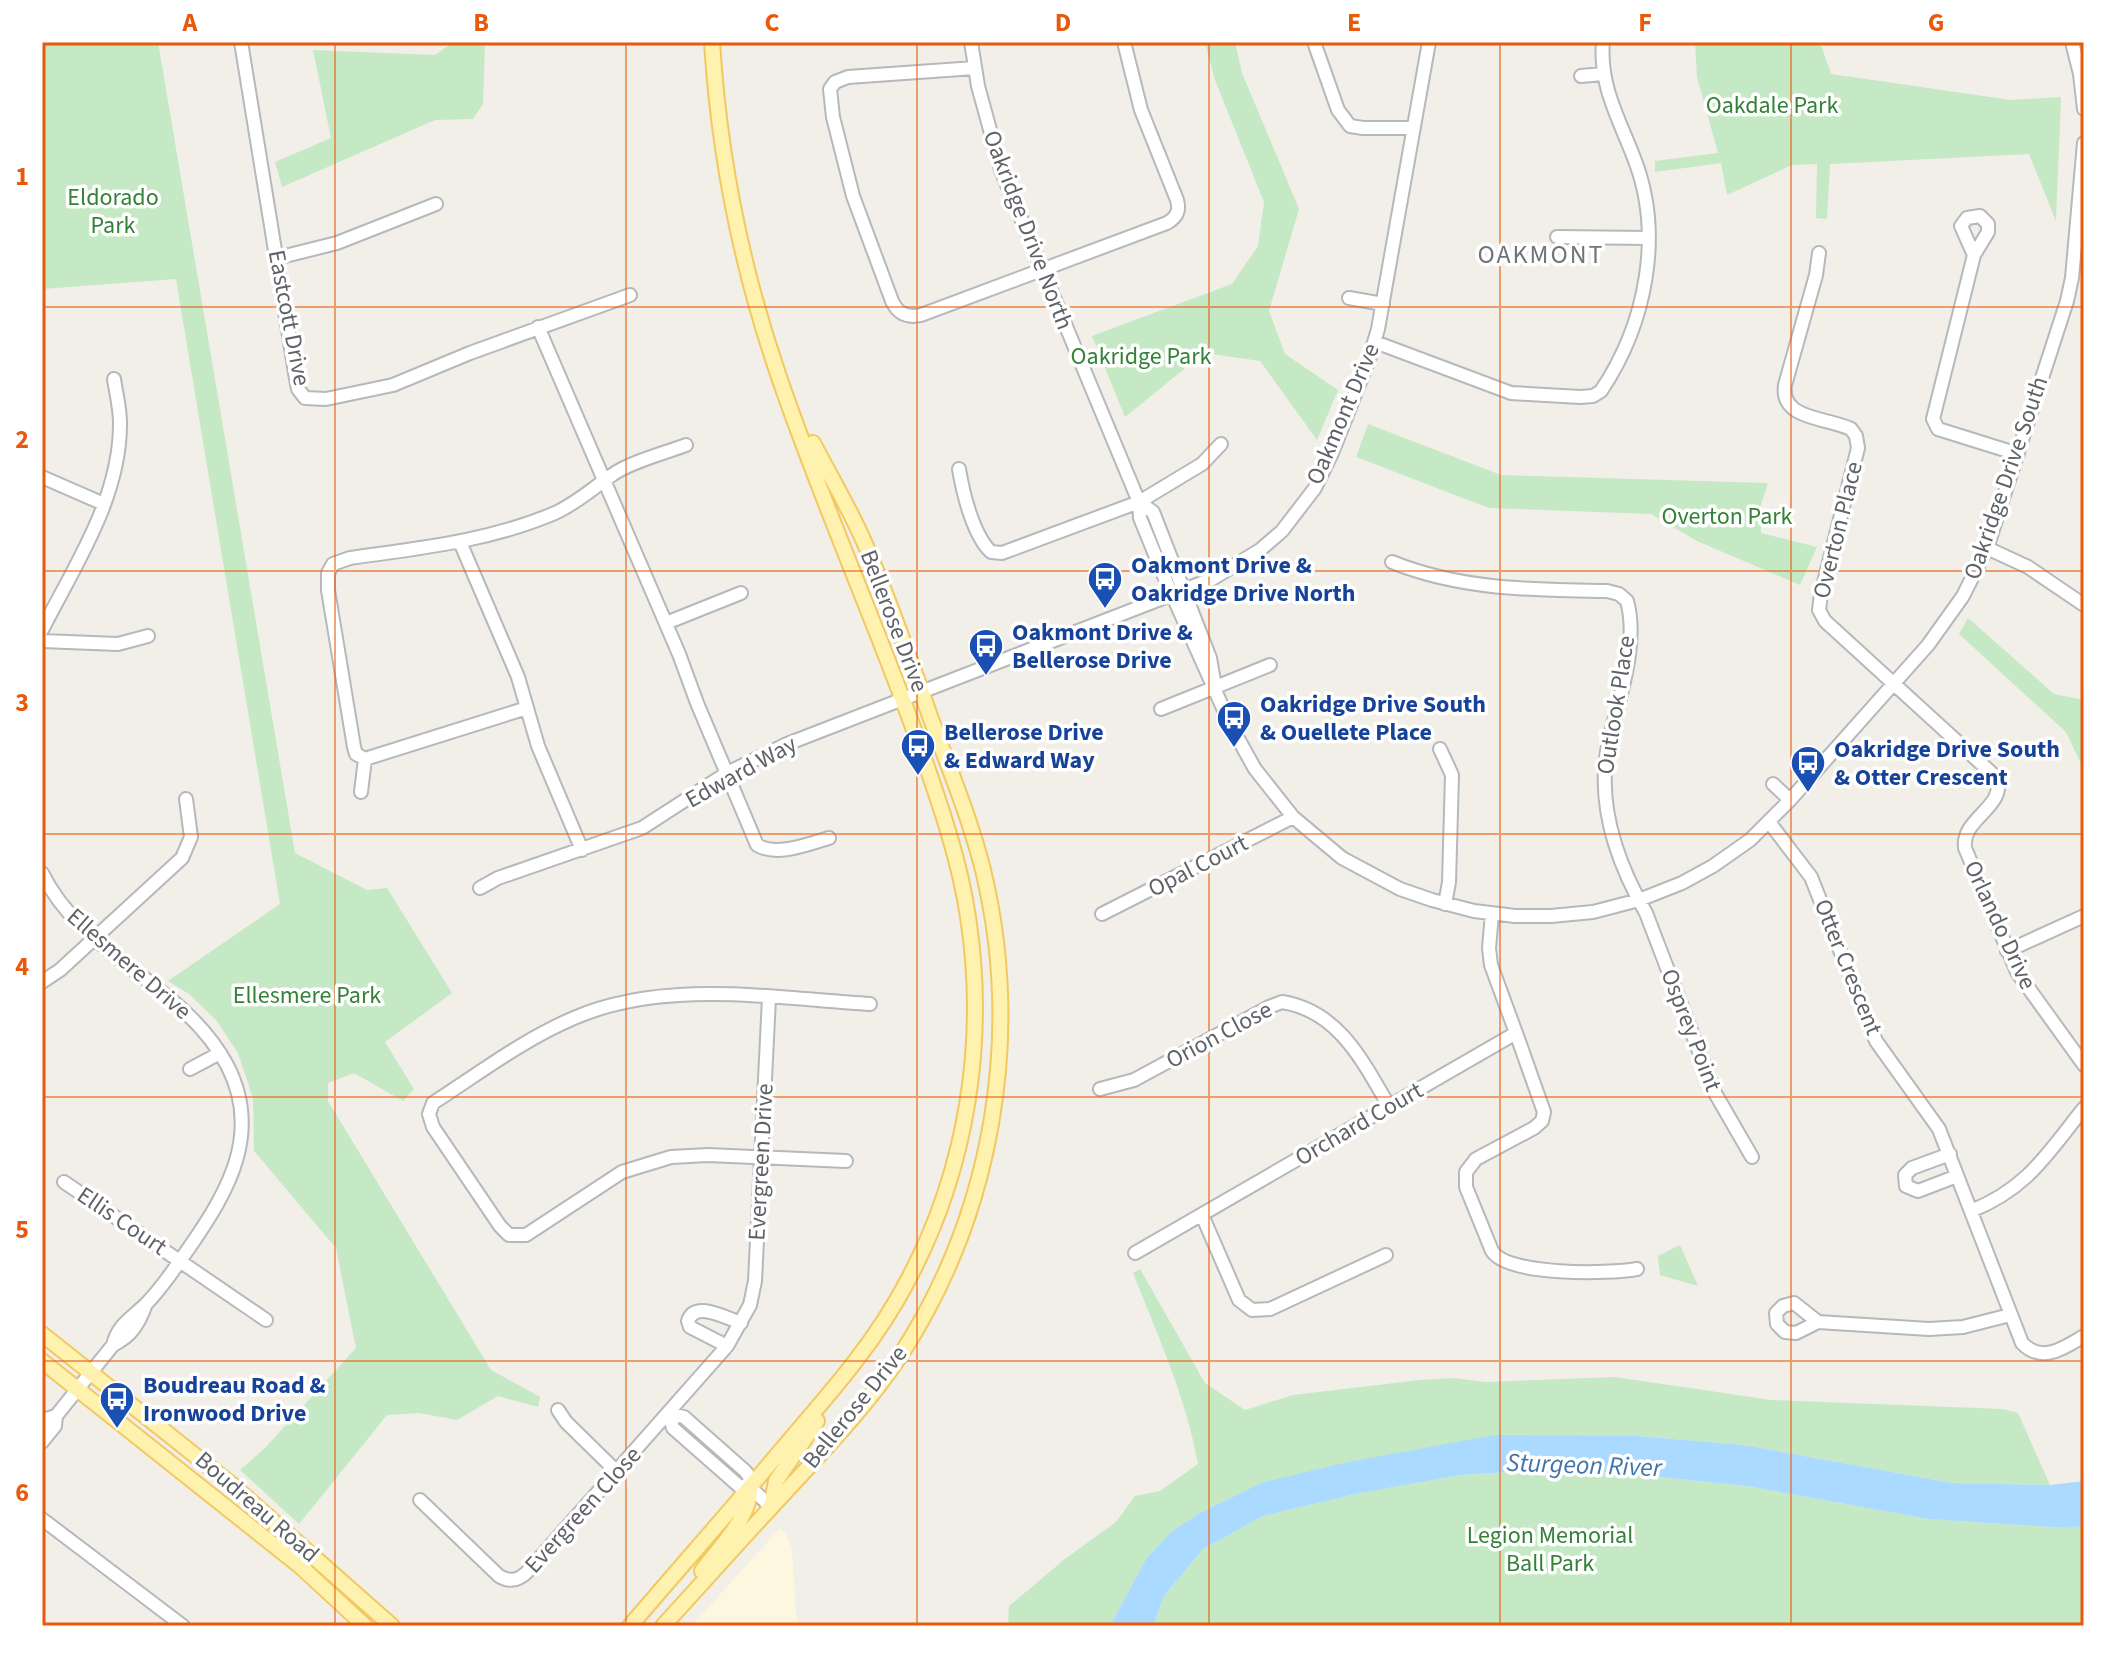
<svg xmlns="http://www.w3.org/2000/svg" width="2126" height="1668" font-family="'Source Sans 3',sans-serif">
  <rect width="100%" height="100%" fill="#f1efe8"/>
  <path fill="#fef7e0" d="M780 1528 787 1536 792 1549 796 1614 799 1626H692Z"/>
  <path fill="#c5e8c5" d="M42 42H158L295 853 367 890 387 888 452 993 385 1042 414 1089 403 1101 354 1073 328 1083V1101L491 1370 540 1397 538 1407 498 1396 457 1420 419 1413 387 1415 299 1524 240 1470 265 1448 356 1348 336 1248 254 1151 253 1098 238 1053 216 1020 189 994 168 981 280 904 176 279 42 289Z
    M448 42H485L483 104 473 119 435 120 282 187 275 162 331 138 313 50 435 55 448 46Z
    M1205 42H1235L1242 73 1299 209 1269 311 1285 354 1338 390 1317 440 1260 361 1204 353 1125 417 1092 336 1232 284 1258 246 1264 202 1215 80Z
    M1695 42H1820L1831 74 2011 100 2061 97 2056 221 2029 154 1830 164 1827 219 1816 218 1817 164 1792 165 1727 195 1721 163 1655 172V161L1718 153 1697 77Z
    M1368 424 1501 475 1768 483 1761 504V533L1817 547 1800 585 1697 541 1651 514 1489 508 1356 457Z
    M1968 618 2054 694 2084 700V770L2066 732 1959 634Z
    M1680 1245 1698 1286 1660 1275 1658 1256Z
    M1140 1269 1205 1383 1245 1410 1293 1395 1420 1380 1453 1378 1486 1382 1615 1377 1771 1400 2003 1409 2018 1413 2050 1485 1952 1483 1744 1445 1637 1436 1261 1483 1200 1513 1172 1531 1146 1559 1110 1626H1008L1009 1606 1065 1559 1116 1522 1135 1496 1160 1491 1198 1464C1186 1397 1158 1336 1133 1273Z
    M1542 1470 1629 1474 1747 1486 1928 1519 2066 1528 2084 1526V1626H1153L1164 1596 1203 1549 1263 1516 1360 1493 1461 1475Z"/>
  <path fill="#aadaff" d="M1495 1435 1637 1436 1744 1445 1952 1483 2050 1485 2084 1481V1526L2066 1528 1928 1519 1747 1486 1629 1474 1542 1470 1461 1475 1360 1493 1263 1516 1203 1549 1164 1596 1153 1626H1110L1146 1559 1172 1531 1200 1513 1261 1483 1348 1462Z"/>
  <g fill="none" stroke-linecap="round" stroke-linejoin="round">
    <defs>
      <path id="minor" d="M241 42 296 379 298 389 305 398 326 399 393 385 470 353 630 295
        M971 42 978 86 1001 170 1139 502 1140 518 1163 574 1231 726 1255 769 1293 817 1342 858 1400 889 1432 900 1474 911 1515 916H1551L1593 912 1639 900 1682 883 1713 866 1750 840 1790 800 1928 645 1963 596 1987 548 2067 301 2072 278 2084 143
        M1314 42 1338 110 1350 126 1363 128H1414
        M2072 42 2080 74 2084 109
        M975 68 848 77 835 82 830 89 833 117 853 196 892 301C898 314 907 318 921 315L1167 223C1177 217 1180 211 1177 200L1141 110 1124 42
        M1581 76 1603 74
        M1557 237 1649 238
        M1819 253 1816 275 1785 385C1780 420 1826 417 1851 429L1856 436 1858 448 1821 594 1819 610 1825 621 1997 778C2006 808 1961 818 1965 848L2017 972 2084 1065
        M1974 255 1961 226 1967 218 1980 216 1988 224V232L1974 255 1933 419 1938 429 2018 454
        M277 258 337 243 436 204
        M1349 298 1383 304
        M538 327 679 654 697 703 757 845C777 857 808 844 829 838
        M1375 342 1511 393 1580 397 1593 396 1601 391C1646 324 1664 234 1634 158 1619 119 1599 85 1603 42
        M959 469C963 493 973 535 991 552L1002 553 1139 502 1202 464 1221 444
        M42 477 104 504
        M1139 502 1153 512 1210 658 1214 681
        M460 542 518 677 538 746 582 850
        M1987 548 2028 567 2084 605
        M1392 562C1461 590 1534 590 1607 591L1619 594 1627 601C1639 644 1619 699 1609 741 1595 802 1616 861 1646 913L1715 1093 1752 1157
        M666 623 741 593
        M42 630C75 565 121 497 120 422 120 408 116 393 114 379
        M42 641 118 644 148 636
        M1161 709 1270 665
        M1440 749 1452 775 1449 882 1445 904
        M365 759 356 754 354 747 328 590V573L333 564 350 558C420 548 490 541 555 513 577 503 593 488 612 475 630 462 665 453 686 445
        M1773 784 1790 800
        M361 792 365 759 527 708
        M1769 822 1811 877 1876 1041 1939 1129 2022 1343C2042 1364 2064 1348 2084 1336
        M42 873C83 957 184 984 227 1065 262 1132 229 1190 191 1245 177 1265 163 1287 146 1304 132 1318 118 1324 113 1345
        M480 888 498 878 642 828 727 773 787 744 1212 579 1260 550 1282 531 1315 488 1332 453 1369 359 1378 329 1429 42
        M1102 914 1293 817
        M2007 951 2084 916
        M42 982 60 970 182 858 191 837 186 799
        M1516 1033 1544 1112 1542 1121 1534 1128 1476 1159 1466 1172V1187L1492 1251C1507 1276 1609 1274 1637 1269
        M190 1069 220 1053
        M1100 1089 1134 1080 1269 1007 1282 1002C1339 1011 1363 1062 1389 1106
        M1950 1154 1912 1168 1905 1175 1906 1186 1918 1191 1957 1176
        M846 1161 708 1155 671 1157 622 1172 526 1235H509L500 1226 433 1127 429 1114 433 1103C478 1074 524 1039 574 1018 665 979 773 998 870 1004
        M64 1182 266 1320
        M1971 1211C2028 1188 2047 1154 2084 1108
        M1202 1215 1239 1300 1252 1310 1270 1309 1386 1255
        M1135 1253 1516 1033 1491 965 1489 948 1492 914
        M1818 1322 1796 1333 1785 1332 1777 1324 1776 1313 1783 1306 1794 1303 1818 1322 1929 1329 1963 1327 2010 1315
        M727 1346 690 1327 688 1321C695 1300 726 1318 741 1323
        M558 1410 566 1422 617 1472
        M669 1414 673 1428 739 1486 750 1487 771 1507
        M669 1414 684 1417 745 1471 749 1476 750 1487
        M42 1424 46 1419 56 1416
        M42 1442 55 1426 56 1416 113 1345C132 1336 139 1323 146 1304
        M420 1500 499 1576C511 1583 520 1580 529 1570L727 1346 750 1305 755 1281 769 998
        M42 1519 183 1626"/>
      <path id="major" d="M42 1334 231 1484 392 1626
        M42 1361 300 1566 365 1626
        M771 1507 776 1481 817 1421
        M702 1571C719 1547 751 1518 750 1487
        M630 1626C683 1564 737 1503 789 1441 833 1390 877 1340 908 1280 967 1169 987 1041 968 917 959 856 938 799 918 741 874 618 820 498 778 374 741 266 719 156 712 42
        M663 1626C705 1580 746 1534 789 1488 828 1446 868 1404 900 1356 993 1213 1023 1036 983 870 970 818 949 768 931 719 910 660 890 601 865 544 850 509 830 476 813 443"/>
    </defs>
    <use href="#minor" stroke="#b5b8bc" stroke-width="16"/>
    <use href="#major" stroke="#f2c960" stroke-width="18"/>
    <use href="#minor" stroke="#fff" stroke-width="12"/>
    <use href="#major" stroke="#fff2af" stroke-width="14"/>
  </g>
  <path fill="none" stroke="#e8590c" stroke-width="2" stroke-opacity="0.55" d="M335 42V1626M626 42V1626M917 42V1626M1209 42V1626M1500 42V1626M1791 42V1626M42 307H2084M42 571H2084M42 834H2084M42 1097H2084M42 1361H2084"/>
  <defs>
    <symbol id="bus-pin" viewBox="-11 -11 22 30"><path d="M0 17L-7.5 6A9.5 9.5 0 1 1 7.5 6Z" fill="#1a4fb4" stroke="#fff"/><path d="M-5-6H5V4H4V6H2V4H-2V6H-4V4H-5ZM-3.5-4V0h7V-4ZM-3.5 1.2v1.5H-2V1.2ZM2 1.2v1.5H3.5V1.2Z" fill="#fff"/></symbol>
  </defs>
  <g fill-rule="evenodd">
    <use href="#bus-pin" x="1085" y="559" width="40" height="54"/>
    <use href="#bus-pin" x="966" y="626" width="40" height="54"/>
    <use href="#bus-pin" x="1214" y="698" width="40" height="54"/>
    <use href="#bus-pin" x="898" y="726" width="40" height="54"/>
    <use href="#bus-pin" x="1788" y="743" width="40" height="54"/>
    <use href="#bus-pin" x="97" y="1379" width="40" height="54"/>
  </g>
  <g text-anchor="middle" dominant-baseline="central" stroke-width="7" stroke-linejoin="round" paint-order="stroke">
    <g font-size="24" fill="#348238" stroke="#fff">
      <text x="1772" y="105">Oakdale Park</text>
      <text x="113" y="197">Eldorado<tspan x="113" dy="28">Park</tspan></text>
      <text x="1141" y="356">Oakridge Park</text>
      <text x="1727" y="516">Overton Park</text>
      <text x="307" y="995">Ellesmere Park</text>
      <text x="1550" y="1535">Legion Memorial<tspan x="1550" dy="28">Ball Park</tspan></text>
    </g>
    <g font-size="24" fill="#5f6368" stroke="#fff">
      <text transform="translate(1028 230) rotate(69)">Oakridge Drive North</text>
      <text transform="translate(289 318) rotate(79)">Eastcott Drive</text>
      <text transform="translate(1343 414) rotate(-67)">Oakmont Drive</text>
      <text transform="translate(2006 478) rotate(-71)">Oakridge Drive South</text>
      <text transform="translate(1838 530) rotate(-76)">Overton Place</text>
      <text transform="translate(894 621) rotate(69)">Bellerose Drive</text>
      <text transform="translate(1616 705) rotate(-81)">Outlook Place</text>
      <text transform="translate(741 772) rotate(-29)">Edward Way</text>
      <text transform="translate(1198 866) rotate(-27)">Opal Court</text>
      <text transform="translate(2000 925) rotate(65)">Orlando Drive</text>
      <text transform="translate(129 964) rotate(41)">Ellesmere Drive</text>
      <text transform="translate(1848 967) rotate(68)">Otter Crescent</text>
      <text transform="translate(1691 1030) rotate(69)">Osprey Point</text>
      <text transform="translate(1219 1035) rotate(-28)">Orion Close</text>
      <text transform="translate(1359 1124) rotate(-30)">Orchard Court</text>
      <text transform="translate(761 1162) rotate(-87)">Evergreen Drive</text>
      <text transform="translate(122 1221) rotate(34)">Ellis Court</text>
      <text transform="translate(855 1407) rotate(-51)">Bellerose Drive</text>
      <text transform="translate(257 1507) rotate(41)">Boudreau Road</text>
      <text transform="translate(583 1510) rotate(-48)">Evergreen Close</text>
    </g>
    <g font-size="24" font-weight="bold" fill="#164399" stroke="#fff" text-anchor="start">
      <text x="1131" y="565">Oakmont Drive &amp;<tspan x="1131" dy="28">Oakridge Drive North</tspan></text>
      <text x="1012" y="632">Oakmont Drive &amp;<tspan x="1012" dy="28">Bellerose Drive</tspan></text>
      <text x="1260" y="704">Oakridge Drive South<tspan x="1260" dy="28">&amp; Ouellete Place</tspan></text>
      <text x="944" y="732">Bellerose Drive<tspan x="944" dy="28">&amp; Edward Way</tspan></text>
      <text x="1834" y="749">Oakridge Drive South<tspan x="1834" dy="28">&amp; Otter Crescent</tspan></text>
      <text x="143" y="1385">Boudreau Road &amp;<tspan x="143" dy="28">Ironwood Drive</tspan></text>
    </g>
    <g font-size="26" letter-spacing="2" fill="#70757a" stroke="#fff">
      <text x="1541" y="254">OAKMONT</text>
    </g>
    <g font-size="26" font-style="italic" fill="#4174aa" stroke="#fff">
      <text transform="translate(1584 1465) rotate(2)">Sturgeon River</text>
    </g>
  </g>
  <rect width="2126" height="1668" fill="none" stroke="#ffffff" stroke-width="88"/>
  <rect x="44" y="44" width="2038" height="1580" fill="none" stroke="#e8590c" stroke-width="3"/>
  <g font-size="26" text-anchor="middle" font-weight="bold" fill="#e8590c">
    <text x="190" y="31">A</text>
    <text x="481" y="31">B</text>
    <text x="772" y="31">C</text>
    <text x="1063" y="31">D</text>
    <text x="1354" y="31">E</text>
    <text x="1645" y="31">F</text>
    <text x="1936" y="31">G</text>
    <text x="22" y="185">1</text>
    <text x="22" y="448">2</text>
    <text x="22" y="711">3</text>
    <text x="22" y="975">4</text>
    <text x="22" y="1238">5</text>
    <text x="22" y="1501">6</text>
  </g>
</svg>
